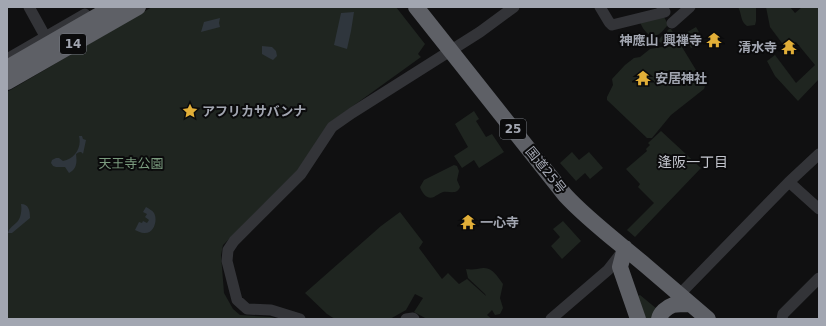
<svg xmlns="http://www.w3.org/2000/svg" width="826" height="326" font-family="'DejaVu Sans','Noto Sans JP',sans-serif">
  <rect width="100%" height="100%" fill="#101011"/>
  <path fill="#1f2520" d="M152 7H396L425 44 418 54 421 57 328 124 297 171 223 245 221 255 224 293 233 309 240 315 271 317 278 319H7V92Z
    M738 7H756V21L755 25 747 26C740 21 742 14 738 7Z
    M766 7H790L795 13 802 7H819V79L798 101 775 76 767 61 775 55 796 83 815 65 796 42 785 47 770 27Z
    M664 17 668 24 667 26C664 29 661 34 657 35 649 39 642 28 640 22Z
    M696 27 699 32 697 33 702 42 691 48 684 34Z
    M669 29H671L696 70 689 75 695 84 701 79 705 86 704 89 671 115 652 138H647L607 100V97L613 85 612 79 625 65 634 58 640 57 650 49 662 47 663 45 660 42 657 43 656 42Z
    M474 111 479 119 476 121 486 137 492 134 504 152 479 168 474 160 462 168 454 156 468 147 455 124Z
    M661 131 701 168 635 237 627 230 654 203 638 187 640 184 626 169 647 151 646 149 650 145 648 143Z
    M572 152 579 160 589 152 603 168 590 179 585 173 576 181 560 163Z
    M454 165 457 166 459 171 457 180 460 187C457 195 450 191 443 192 440 193 437 195 434 197 427 200 422 193 420 187L424 180Z
    M400 212 423 242 419 248 442 279 448 273 459 284 467 279 486 296 485 294 468 278 466 269C474 270 476 269 483 268 492 267 498 277 503 284L500 298 503 308 500 314 495 315 492 310 487 315 492 319H427L414 312 423 298 415 294 406 310 390 319H335L327 314 305 293 381 226Z
    M563 221 581 241 562 259 551 246 560 237 553 229Z
    M640 295 657 309 653 319H646L638 296Z"/>
  <path fill="#2f363d" d="M354 12 351 31 347 49 334 45 341 13Z
    M220 18 219 23 220 27 201 32 204 22Z
    M262 46 272 47 276 51 277 56 273 60 269 58 262 54Z
    M79 136H82L83 139 86 140 83 154C81 151 79 152 76 154 77 162 77 169 69 173L65 167H56L53 166 51 163 52 160 56 158H59L63 161C75 159 82 147 79 136Z
    M21 204C29 204 30 211 30 218L12 233H8C9 228 12 227 16 223 21 219 22 210 21 204Z
    M146 207C149 209 152 210 154 213 158 220 154 234 144 233 141 233 138 231 135 230L139 222 142 223 143 221 147 223 149 220 145 217 147 214 143 212Z"/>
  <g fill="none" stroke-linecap="round" stroke-linejoin="round">
    <path stroke="#333438" stroke-width="11" d="M29 7 45 36
      M600 7 609 22 612 25 665 12 662 7
      M672 23 690 7
      M7 59 85 14
      M789 182 819 209
      M679 295 789 182 819 154
      M300 319 271 310 247 309 237 300 227 261 228 250 234 241 301 174 332 127 352 113 480 32 514 7
      M406 319 413 318 414 319
      M551 319 608 270 622 252
      M782 319 783 314 819 278"/>
    <path stroke="#5e6066" stroke-width="16" d="M416 7 565 195C589 221 618 242 645 265 666 283 687 301 708 319
      M7 68 113 7
      M7 82 138 7
      M625 248 620 267 638 319
      M659 319C660 313 667 307 673 305 678 304 685 304 690 304"/>
  </g>
  <defs>
    <symbol id="temple-bare" viewBox="-9 -9 18 18"><path d="M0-6L5-2H3V0L6.5 2.5H4V6H1.5V3h-3V6H-4V2.5H-6.5L-3 0V-2H-5Z" fill="#e2af38" stroke="#0b0b0c" stroke-width="2.5" paint-order="stroke"/></symbol>
    <symbol id="sight-bare" viewBox="-9 -9 18 18"><path d="M0-6L1.8-2.2L6-1.7L2.9 1.2L3.7 5.4L0 3.3L-3.7 5.4L-2.9 1.2L-6-1.7L-1.8-2.2Z" fill="#e2af38" stroke="#0b0b0c" stroke-width="2.5" paint-order="stroke"/></symbol>
  </defs>
  <g fill-rule="evenodd">
    <use href="#temple-bare" x="703" y="29" width="22" height="22"/>
    <use href="#temple-bare" x="778" y="36" width="22" height="22"/>
    <use href="#temple-bare" x="632" y="67" width="22" height="22"/>
    <use href="#sight-bare" x="179" y="100" width="22" height="22"/>
    <use href="#temple-bare" x="457" y="211" width="22" height="22"/>
  </g>
  <g text-anchor="middle" dominant-baseline="central" stroke-width="4" stroke-linejoin="round" paint-order="stroke">
    <g fill="#0b0b0c" stroke="#757880" stroke-width="1">
      <rect x="60" y="34" width="26" height="20" rx="3"/>
      <rect x="500" y="119" width="26" height="20" rx="3"/>
    </g>
    <g font-size="12" font-weight="bold" fill="#a2a6b1">
      <text x="73" y="44">14</text>
      <text x="513" y="129">25</text>
    </g>
    <g font-size="13" font-weight="bold" fill="#a2a6b1" stroke="#0b0b0c" text-anchor="start">
      <text x="702" y="40" text-anchor="end">神應山 興禅寺</text>
      <text x="777" y="47" text-anchor="end">清水寺</text>
      <text x="655" y="78">安居神社</text>
      <text x="202" y="111">アフリカサバンナ</text>
      <text x="480" y="222">一心寺</text>
    </g>
    <g font-size="13" fill="#7a9b7e" stroke="#0b0b0c">
      <text x="131" y="163">天王寺公園</text>
    </g>
    <g font-size="13" fill="#a2a6b1" stroke="#0b0b0c">
      <text transform="translate(546 170) rotate(51)">国道25号</text>
    </g>
    <g font-size="14" fill="#c3c5cd" stroke="#0b0b0c">
      <text x="693" y="162">逢阪一丁目</text>
    </g>
  </g>
  <rect width="826" height="326" fill="none" stroke="#a2a6b1" stroke-width="16"/>
</svg>
